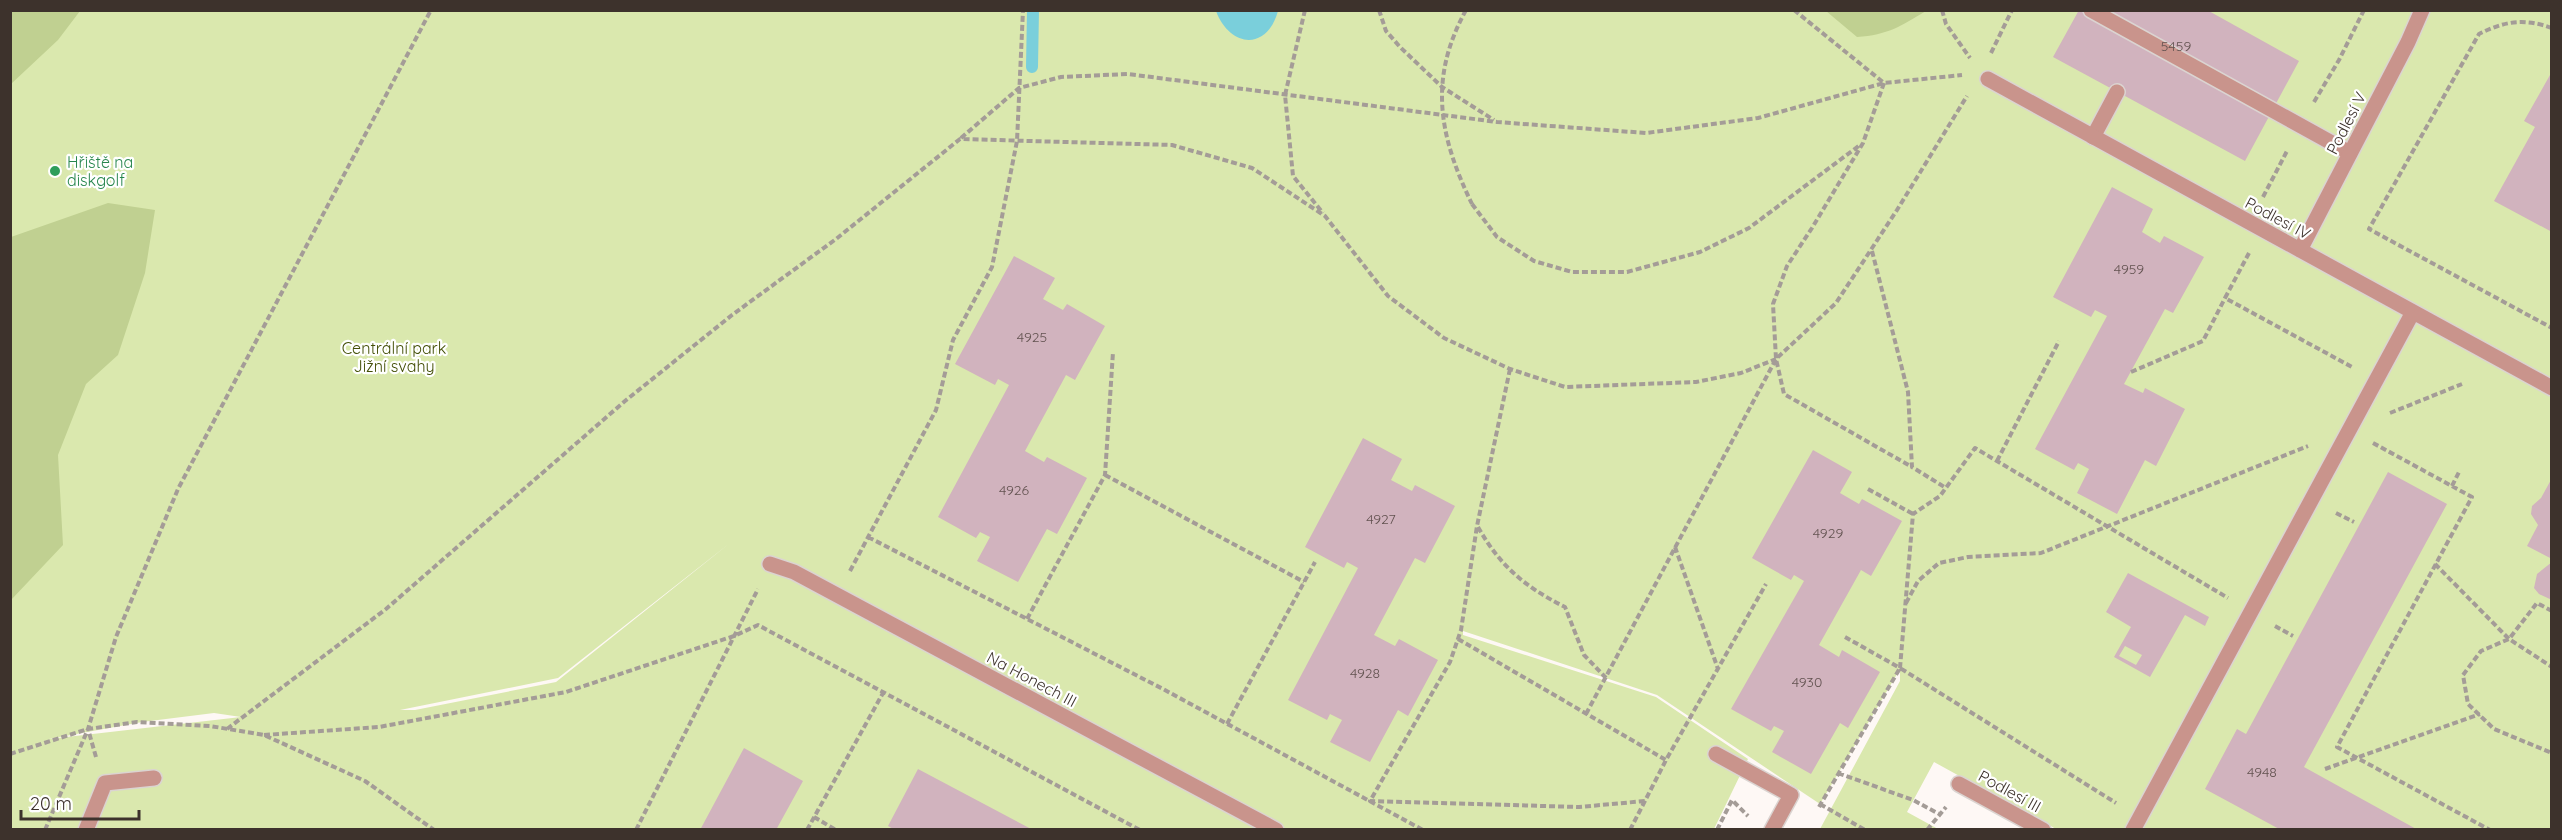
<svg xmlns="http://www.w3.org/2000/svg" width="2562" height="840" font-family="Quicksand,sans-serif">
  <rect width="100%" height="100%" fill="#fef8f5"/>
  <path fill="#dae8ae" fill-rule="evenodd" d="M10 11H2551V829H2056L1934 762 1907 812 1938 829H1820L1900 681V669L1820 804 1657 695 1463 631V635L1656 697 1748 759 1714 829H11ZM730 543 556 682 415 710H400L558 678ZM214 713 241 717 49 739 142 722Z"/>
  <path fill="#c0d091" d="M11 10 80 11 58 40 11 84Z
    M1826 11H1926C1901 26 1888 35 1857 37Z
    M108 203 155 210 145 273 118 355 86 384 58 455 63 545 11 600V237Z"/>
  <path fill="#7acfdb" d="M1216 11V10L1278 11C1267 51 1230 48 1216 11Z"/>
  <g fill="none" stroke-linecap="round" stroke-linejoin="round">
    <path stroke="#7acfdb" stroke-width="12" d="M1032 67 1033 10"/>
  </g>
  <path fill="#d1b3be" fill-rule="evenodd" d="M2079 10H2207L2299 61 2245 161 2053 57Z
    M2550 75 2552 76V232L2494 201 2535 127 2524 121Z
    M2112 187 2153 209 2142 232 2160 243 2164 236 2204 257 2173 313 2165 309 2124 384 2143 393 2145 388 2185 409 2156 466 2145 460 2117 514 2077 493 2089 469 2078 463 2074 470 2035 449 2107 316 2095 310 2091 317 2053 297Z
    M1014 256 1055 278 1043 299 1063 310 1067 304 1105 326 1075 380 1066 375 1025 451 1044 462 1047 457 1087 478 1057 534 1047 529 1018 582 977 561 990 537 980 532 976 538 938 517 1009 385 998 379 995 385 955 364Z
    M1363 438 1402 459 1391 480 1412 491 1415 485 1455 506 1425 563 1415 558 1374 635 1395 646 1399 639 1438 660 1408 716 1398 710 1370 762 1330 742 1342 720 1330 714 1327 720 1288 700 1358 568 1347 562 1344 568 1305 547Z
    M1813 450 1852 472 1840 493 1859 504 1862 499 1902 521 1871 576 1861 570 1819 645 1839 657 1842 650 1880 672 1848 728 1840 723 1811 774 1772 752 1784 731 1774 726 1771 731 1731 709 1804 581 1794 575 1791 580 1752 558Z
    M2388 472 2447 504 2304 767 2418 830H2281L2205 789 2237 729 2246 734Z
    M2552 478V559L2527 546 2538 525 2531 514 2532 506 2541 498Z
    M2552 562V600L2539 594 2534 588 2537 574Z
    M2128 573 2209 617 2205 626 2185 615 2150 677 2114 657 2131 627 2106 612ZM2125 646 2142 655 2136 665 2119 656Z
    M744 748 803 781 776 830H700Z
    M918 769 1033 830H895L888 826Z"/>
  <g fill="none" stroke-linecap="round" stroke-linejoin="round">
    <defs>
      <path id="lane" d="M2091 10 2350 153
        M2093 137 2117 92"/>
      <path id="street" d="M1988 79 2552 388
        M2300 250 2408 42 2422 10
        M770 564 794 572 1276 830
        M1716 754 1791 795 1772 830
        M1959 784 2043 830
        M86 830 105 783 154 778
        M2133 830 2413 312"/>
    </defs>
    <use href="#lane" stroke="#dbd4d1" stroke-width="18"/>
    <use href="#street" stroke="#dbd4d1" stroke-width="18"/>
    <path stroke="#a49c97" stroke-width="4" stroke-dasharray="6 3" stroke-linecap="butt" d="M1305 10 1285 95 1293 176 1323 213
      M1379 10 1386 31 1400 47 1442 87 1494 120
      M1794 10 1884 83
      M1942 10 1946 24 1970 58
      M2552 28C2524 18 2505 21 2479 34L2369 229 2552 328
      M1991 53 2012 10
      M1884 83 1863 143 1812 228 1787 266 1773 304 1776 359 1784 394 1912 467
      M2314 102 2339 60 2364 10
      M961 138 1019 88 1061 77 1128 74 1497 122 1646 133 1758 118 1884 83 1962 75
      M2263 197 2287 151
      M1472 204 1497 237 1534 261 1572 272H1627L1700 252 1749 228 1860 145
      M1872 251 1908 392 1912 467 1946 488
      M2249 253 2225 298 2352 367
      M1510 369 1477 526 1461 630 1450 662 1370 801 1579 807 1645 801
      M2131 372 2203 341 2225 298
      M2390 413 2462 384
      M2373 443 2472 497 2337 747 2490 830
      M1997 461 2059 341
      M1105 475 1304 582
      M2452 486 2460 470
      M1868 489 1913 514
      M2336 513 2354 522
      M1478 527C1500 566 1525 587 1565 607L1584 655 1606 678
      M868 537 1163 689 1423 830
      M1675 547 1718 669
      M2435 564 2509 639 2552 667
      M850 571 936 410 953 340 992 267 1017 141 1023 10
      M1906 603 1918 581 1939 563 1968 557 2041 553 2308 446
      M2552 611 2537 603 2509 639 2481 651 2463 675 2468 704 2494 729 2552 753
      M1027 619 1105 475 1113 352
      M2275 626 2293 636
      M1845 637 1900 668 1913 514 1940 496 1975 448 2228 598
      M1458 639 1666 760
      M1586 714 1776 359 1836 303 1897 210 1967 96
      M1227 724 1315 562
      M227 729 386 609 625 401 732 315 836 239 960 139 1172 145 1252 168 1325 216 1388 296 1444 338 1510 369 1565 387 1696 382 1741 373 1776 359
      M264 735 379 727 566 692 734 636 758 625 1140 830
      M10 754 88 729 137 722 210 726 264 735 365 781 434 830
      M96 757 88 729 116 637 178 489 431 10
      M2325 769 2480 714
      M1838 773 1913 800 1941 815
      M1820 804 1865 830
      M1819 807 1900 668 2116 803
      M814 817 836 830
      M45 830 88 729
      M636 830 758 589
      M807 830 883 693
      M1630 830 1666 760 1766 584
      M1717 830 1732 800 1748 816
      M1927 830 1946 807"/>
    <use href="#lane" stroke="#c9948c" stroke-width="15"/>
    <use href="#street" stroke="#c9948c" stroke-width="15"/>
    <path stroke="#a49c97" stroke-width="4" stroke-dasharray="6 3" stroke-linecap="butt" d="M1466 10C1428 79 1439 136 1472 204"/>
  </g>
  <circle fill="#2e9e5b" stroke="#fff" stroke-width="2" cx="55" cy="171" r="6"/>
  <g text-anchor="middle" dominant-baseline="central" stroke-width="4.5" stroke-linejoin="round" paint-order="stroke">
    <g font-size="14" fill="#625250">
      <text x="2176" y="46">5459</text>
      <text x="2129" y="269">4959</text>
      <text x="1032" y="337">4925</text>
      <text x="1014" y="490">4926</text>
      <text x="1381" y="519">4927</text>
      <text x="1828" y="533">4929</text>
      <text x="1365" y="673">4928</text>
      <text x="1807" y="682">4930</text>
      <text x="2262" y="772">4948</text>
    </g>
    <g font-size="16" fill="#3d322c" stroke="#fff">
      <text transform="translate(2346 123) rotate(-63)">Podlesí V</text>
      <text transform="translate(2278 218) rotate(28)">Podlesí IV</text>
      <text transform="translate(1032 679) rotate(28)">Na Honech III</text>
      <text transform="translate(2010 791) rotate(29)">Podlesí III</text>
    </g>
    <g font-size="16" fill="#27864d" stroke="#fff" text-anchor="start">
      <text x="67" y="162">Hřiště na<tspan x="67" dy="18">diskgolf</tspan></text>
    </g>
    <g font-size="16" fill="#434f06" stroke="#fff">
      <text x="394" y="348">Centrální park<tspan x="394" dy="18">Jižní svahy</tspan></text>
    </g>
  </g>
  <rect width="2562" height="840" fill="none" stroke="#3d322c" stroke-width="24"/>
  <path d="M21 810v9h118v-9" fill="none" stroke="#3d322c" stroke-width="3"/>
  <text x="30" y="810" font-size="18" fill="#3d322c" stroke="#ffffff" stroke-width="4.5" paint-order="stroke">20 m</text>
</svg>
